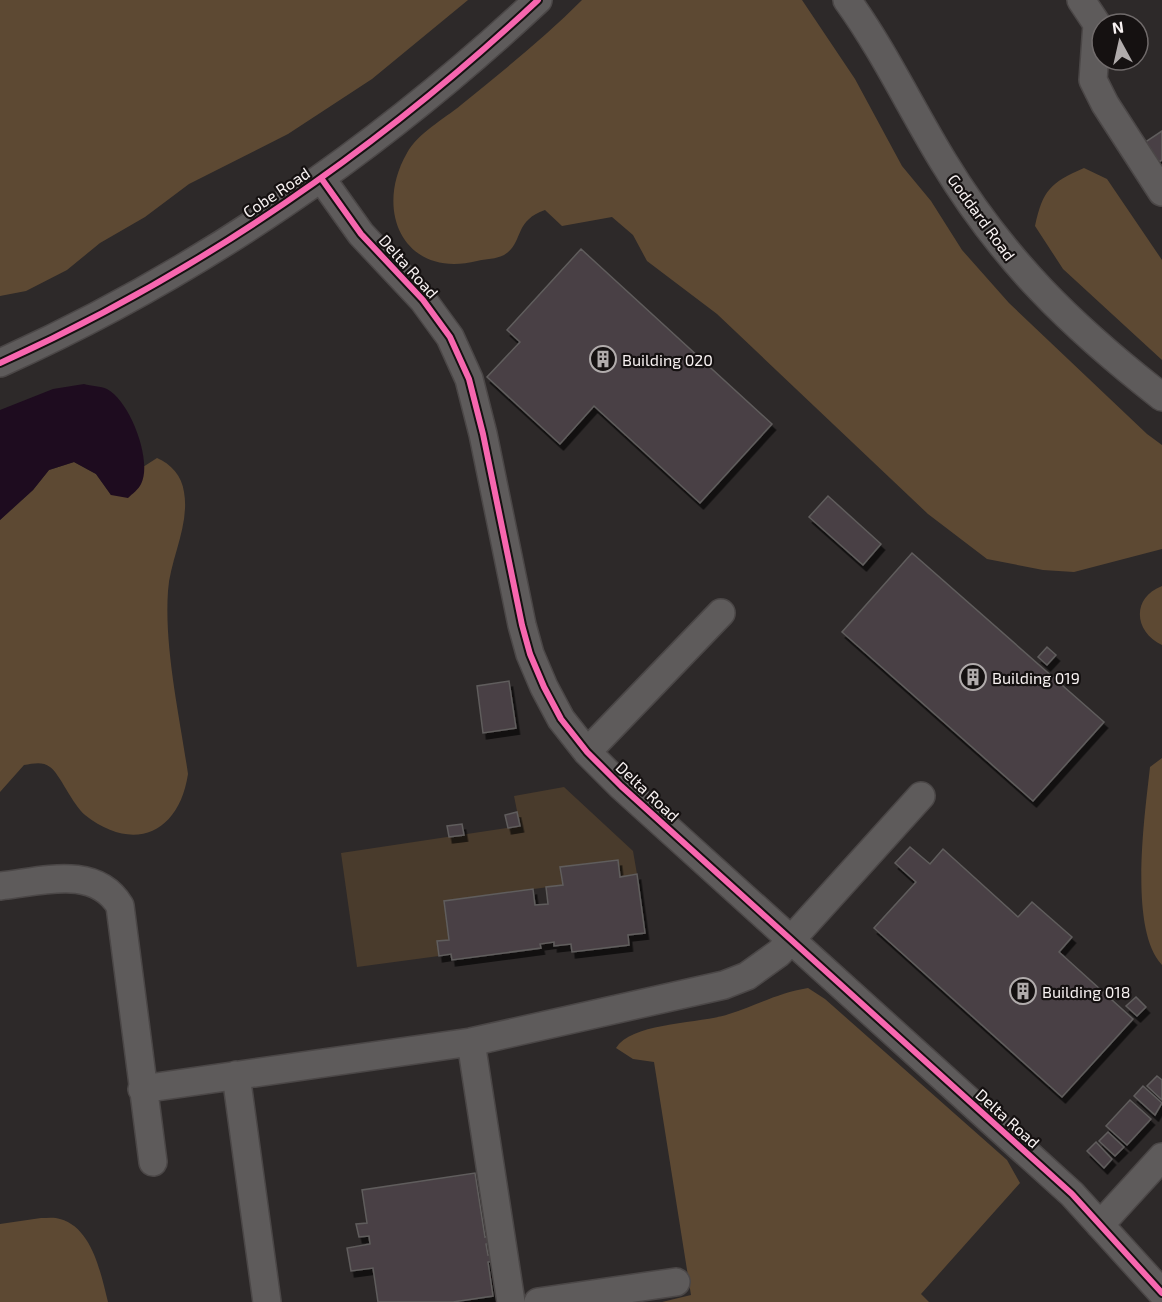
<svg xmlns="http://www.w3.org/2000/svg" width="1162" height="1302" font-family="'Exo 2',sans-serif">
  <defs>
    <filter id="shadow"><feDropShadow dx="3.5" dy="6" stdDeviation="0" flood-color="#0009"/></filter>
  </defs>
  <rect width="100%" height="100%" fill="#2d2929"/>
  <path fill="#493b2c" d="M564 787 633 851 637 874 620 877 618 860 560 867 563 885 444 901 449 940 439 956 357 967 341 853 520 826 514 796Z"/>
  <path fill="#5d4933" d="M0 0H468L372 79 288 134 189 184 145 217 100 243 67 270 26 291 0 296Z
    M582 0H802L855 79 902 166 931 201 962 250 1009 303 1147 434 1162 445V549L1074 572 1043 570 987 559 928 514 717 314 647 261 633 235 612 217 562 226 545 210C513 221 524 243 504 255 497 259 485 259 477 261 405 279 373 212 407 153 418 133 444 119 461 105 503 71 544 38 582 0Z
    M1084 168 1107 179 1162 260V360L1063 269 1035 226C1043 190 1050 183 1084 168Z
    M157 458C171 464 182 476 184 492 190 525 170 559 168 591 164 648 180 718 188 774 179 834 133 853 85 815 72 804 60 774 50 767 42 761 33 764 24 765L0 792V520L33 490 49 470 74 462 96 474 111 495 141 484 143 467Z
    M1162 586V645C1134 632 1131 598 1162 586Z
    M1162 758V965C1128 929 1145 814 1150 767Z
    M808 988 825 999 1007 1160 1020 1183 921 1294 929 1302H662L691 1295 654 1062 633 1059 616 1048C632 1022 700 1024 729 1014 757 1005 778 993 808 988Z
    M41 1218C47 1218 55 1217 60 1219 93 1228 101 1275 108 1302H0V1224Z"/>
  <path fill="#1e0c1f" d="M84 384C91 386 101 386 107 389 130 401 153 461 141 484 139 489 132 494 128 498L111 495 96 474 74 462 49 470 33 490 0 520V410L53 389Z"/>
  <path fill="#484144" stroke="#605d5d" stroke-width="1.5" filter="url(#shadow)" d="M1162 131V160L1151 167 1138 147Z
    M581 249 772 424 700 503 594 406 560 444 487 377 520 342 507 330Z
    M828 496 881 544 863 565 809 517Z
    M912 553 1104 722 1033 801 842 632Z
    M1047 647 1056 655 1047 665 1038 657Z
    M509 681 516 728 483 733 477 686Z
    M517 812 520 826 508 828 505 815Z
    M462 824 464 835 449 837 447 826Z
    M910 847 930 864 943 849 1018 917 1032 902 1072 937 1059 952 1133 1019 1062 1097 874 928 916 882 895 863Z
    M618 860 620 877 637 874 645 933 628 935 629 945 572 952 571 944 554 946V942L540 944 541 948 452 960 451 954 439 956 437 941 449 940 444 901 533 889 535 905 548 904 546 887 563 885 560 867Z
    M1136 997 1146 1007 1137 1016 1126 1006Z
    M1157 1076 1162 1080V1100L1147 1086Z
    M1143 1086 1162 1103 1155 1115 1134 1096Z
    M1130 1100 1151 1119 1127 1145 1106 1126Z
    M1108 1132 1124 1147 1115 1156 1099 1141Z
    M1096 1142 1112 1159 1104 1168 1087 1151Z
    M475 1173 485 1237 490 1236 492 1243 486 1244 488 1255 493 1254 494 1261 488 1262 493 1296 453 1302H378L373 1268 351 1271 347 1248 370 1244 369 1236 359 1237 356 1224 367 1223 362 1190Z"/>
  <g fill="none" stroke-linecap="round" stroke-linejoin="round">
    <defs>
      <path id="minor" d="M847 0C884 51 910 107 943 161 1003 260 1071 326 1162 397
        M1081 0 1097 24 1093 80 1105 104 1162 192
        M321 178 361 234 423 300 450 337 469 379 483 434 522 625 530 654 544 687 561 719 587 752 621 786 1072 1194 1162 1293
        M0 363C198 274 380 148 538 0
        M587 752 721 613
        M0 886C40 882 95 864 120 906L153 1162
        M471 1042 511 1302
        M236 1075 267 1302
        M142 1089 471 1042 724 985 747 976 779 953 921 796
        M1100 1225 1162 1157
        M538 1302 676 1282"/>
    </defs>
    <use href="#minor" stroke="#4b4747" stroke-width="30"/>
    <use href="#minor" stroke="#5e5b5b" stroke-width="27"/>
    <defs>
      <path id="cycleway" d="M321 178 361 234 423 300 450 337 469 379 483 434 522 625 530 654 544 687 561 719 587 752 621 786 1072 1194 1162 1293
        M0 363C198 274 380 148 538 0"/>
    </defs>
    <use href="#cycleway" stroke="#151111" stroke-width="10"/>
    <use href="#cycleway" stroke="#f766af" stroke-width="6"/>
  </g>
  <defs>
    <symbol id="building-ring" viewBox="-11 -11 22 22"><circle r="9.5" fill="#151111" stroke="#b1acac" stroke-width="1.5"/><path d="M-4-6H4V6H1V3H-1V6H-4ZM-2.5-4.3h1.7v1.8h-1.7ZM.8-4.3h1.7v1.8H.8ZM-2.5-1h1.7V.8h-1.7ZM.8-1h1.7V.8H.8Z" fill="#b1acac"/></symbol>
  </defs>
  <g fill-rule="evenodd">
    <use href="#building-ring" x="588" y="344" width="30" height="30"/>
    <use href="#building-ring" x="958" y="662" width="30" height="30"/>
    <use href="#building-ring" x="1008" y="976" width="30" height="30"/>
  </g>
  <g text-anchor="middle" dominant-baseline="central" stroke-width="4.5" stroke-linejoin="round" paint-order="stroke">
    <g font-size="16" fill="#f8f2f2" stroke="#151111">
      <text transform="translate(276 192) rotate(-34)">Cobe Road</text>
      <text transform="translate(982 217) rotate(54)">Goddard Road</text>
      <text transform="translate(409 266) rotate(48)">Delta Road</text>
      <text transform="translate(648 791) rotate(43)">Delta Road</text>
      <text transform="translate(1008 1118) rotate(42)">Delta Road</text>
    </g>
    <g font-size="16" fill="#f8f2f2" stroke="#151111" text-anchor="start">
      <text x="622" y="359">Building 020</text>
      <text x="992" y="677">Building 019</text>
      <text x="1042" y="991">Building 018</text>
    </g>
  </g>
  <g transform="translate(1120 42) rotate(352)"><circle r="28" fill="#151111" stroke="#706b6b" stroke-width="1.5"/>
  <path d="M0-4.5L10 22L0 15L-10 22Z" fill="#b1acac"/>
  <text y="-9" font-size="16" font-weight="bold" text-anchor="middle" fill="#f8f2f2">N</text>
  </g>
</svg>
